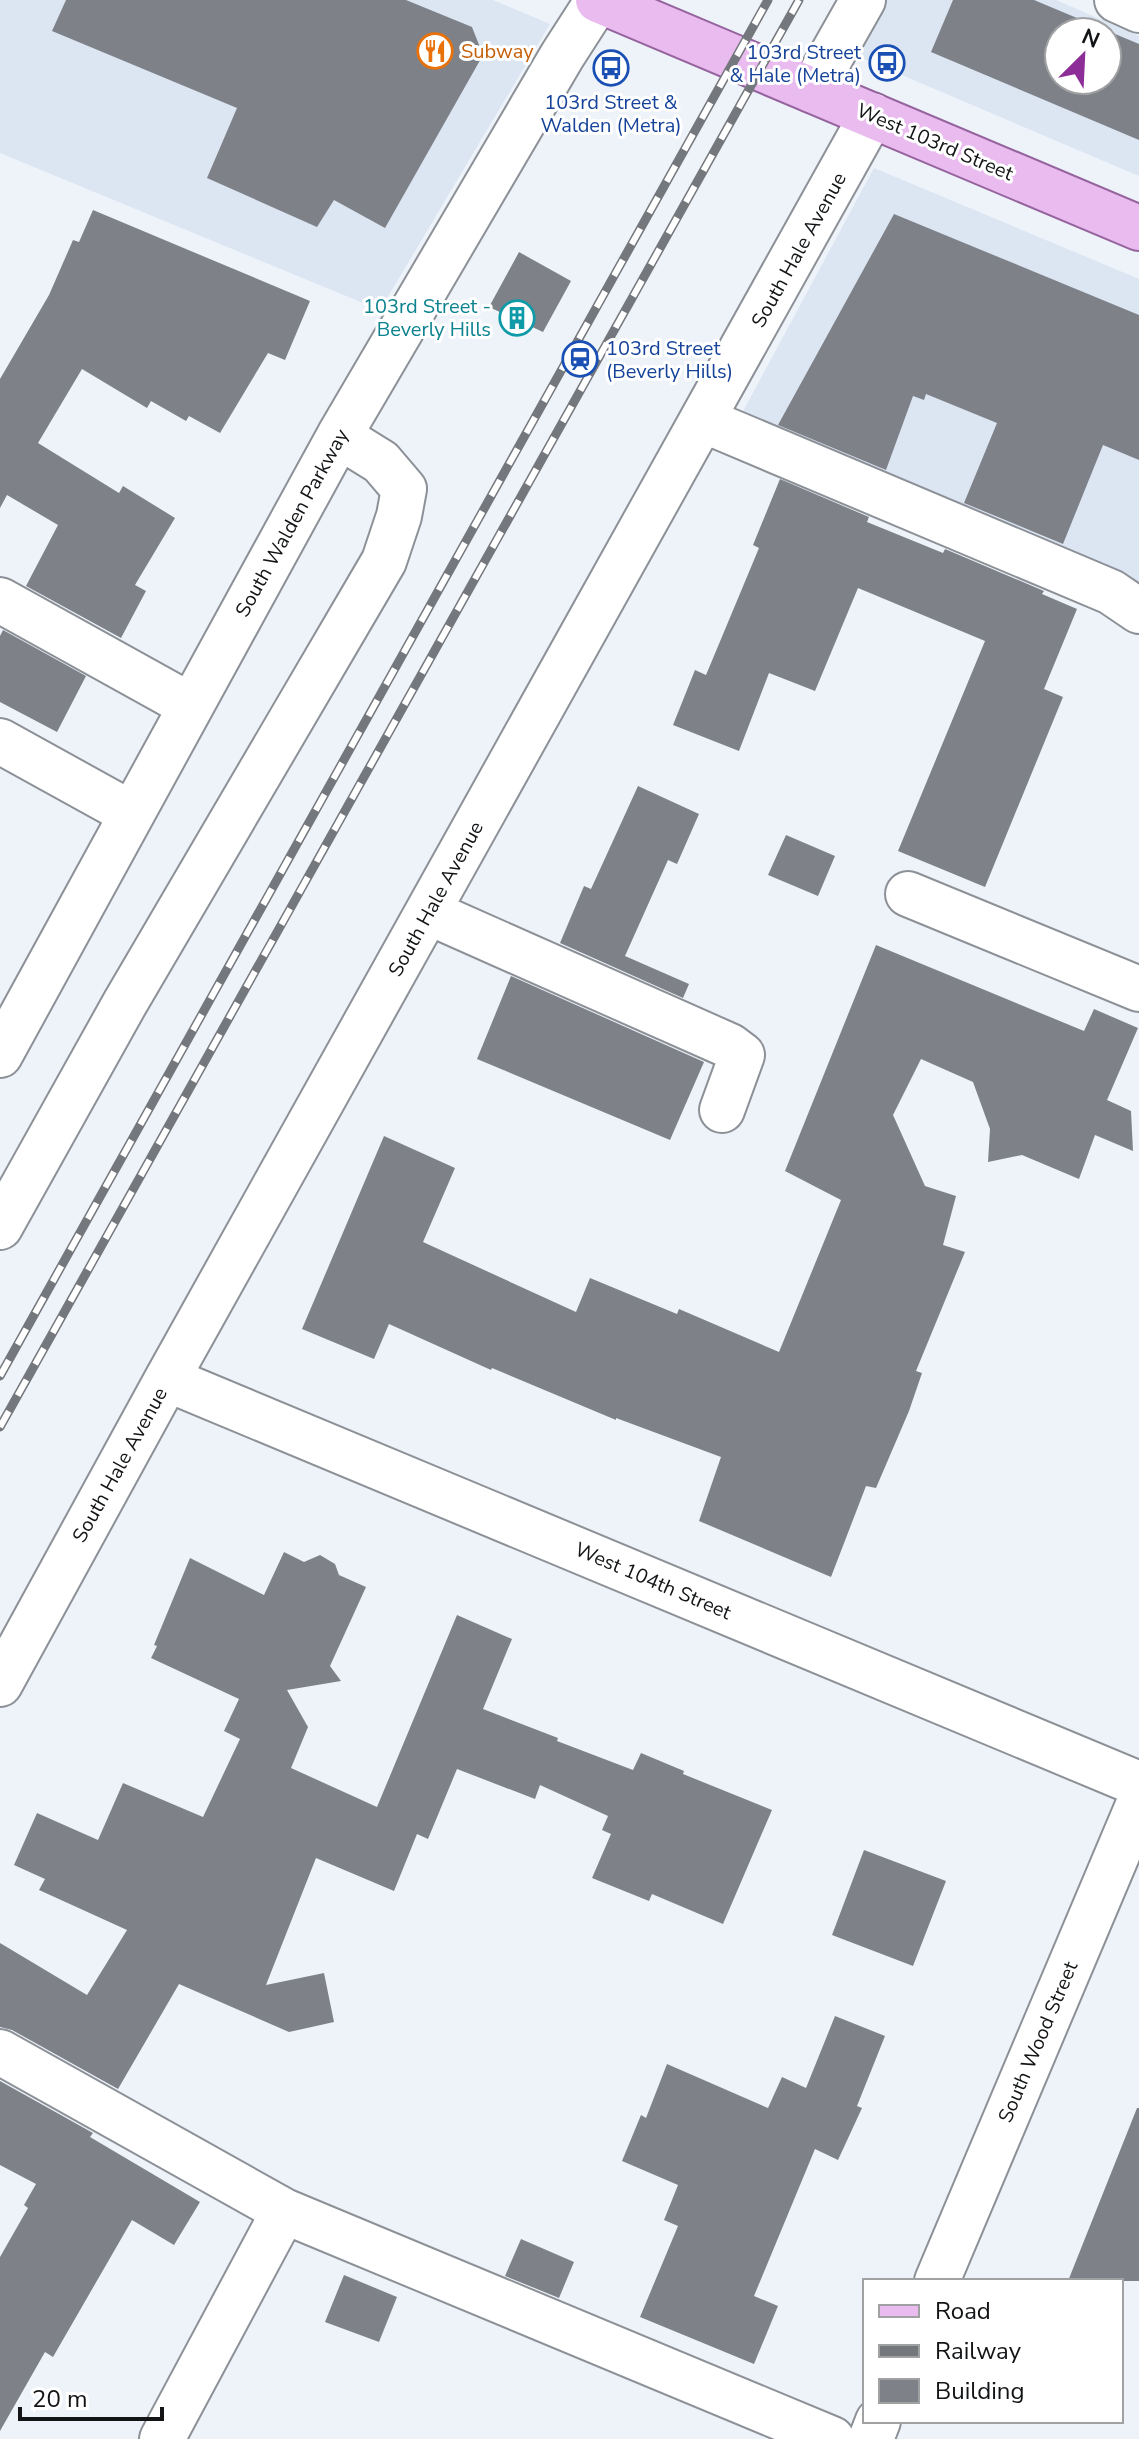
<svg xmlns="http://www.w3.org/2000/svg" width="1139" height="2439" font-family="'Nunito Sans',sans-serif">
  <rect width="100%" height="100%" fill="#eef3fa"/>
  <path fill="#dce5f2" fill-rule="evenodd" d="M0 0H493L550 24 380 310 0 153Z
    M879 0H1056L1139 36V176L850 53ZM1059 32H1107V80H1059Z
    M874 168 1139 279V600L734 428Z"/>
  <path fill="#7e8288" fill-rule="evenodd" d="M66 0H406L472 27 483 55 385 228 334 200 317 227 207 178 237 108 52 31Z
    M953 0H1034L1139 44V140L931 52ZM1059 32H1107V80H1059Z
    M93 210 310 301 285 360 268 353 220 433 189 416 186 421 151 401 147 408 82 369 38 443 119 493 123 486 175 518 135 585 146 591 121 638 26 586 58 525 7 495 0 508V379L49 295 73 240 79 242Z
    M894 214 1139 315V460L1103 445 1063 544 964 503 997 423 926 394 924 400 913 396 886 470 778 425Z
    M519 252 571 281 543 332 489 307Z
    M780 479 869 517 867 522 943 553 945 549 1044 591 1042 594 1077 609 1044 689 1063 697 985 887 898 851 985 641 858 588 815 691 769 673 739 751 673 725 695 670 706 675 759 548 753 545Z
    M3 630 86 676 57 732 0 702V636Z
    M638 786 699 814 677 864 668 860 625 956 689 984 683 998 560 943 584 886 591 889Z
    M786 835 835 856 818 896 768 875Z
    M876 945 1084 1031 1094 1009 1138 1028 1107 1100 1131 1111 1133 1151 1095 1135 1079 1179 1022 1155 988 1162 990 1129 973 1082 921 1059 893 1115 925 1186 956 1196 943 1245 965 1252 916 1371 922 1373 909 1411 876 1488 866 1486 831 1577 699 1521 721 1457 616 1418V1420L492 1368 491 1370 389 1324 374 1359 302 1329 384 1136 455 1168 423 1242 576 1312 590 1278 677 1314 679 1309 779 1352 841 1200 785 1171Z
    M511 976 704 1062 670 1140 477 1059Z
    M284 1552 304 1562 320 1555 335 1564 339 1575 366 1587 330 1666 341 1681 287 1690 308 1727 291 1768 377 1807 457 1615 512 1639 483 1709 558 1738 557 1741 633 1770 641 1753 684 1771 683 1774 772 1810 723 1924 652 1894 649 1901 592 1878 611 1834 602 1830 608 1816 540 1785 535 1799 457 1769 428 1839 417 1834 394 1891 316 1858 266 1985 324 1973 334 2022 289 2032 179 1984 118 2089 12 2030 0 2027V1943L87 1995 127 1930 39 1890 45 1879 14 1865 37 1813 98 1840 123 1783 203 1817 240 1739 224 1731 239 1699 151 1658 157 1646 154 1645 190 1558 264 1595Z
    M864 1850 946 1881 913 1966 832 1935Z
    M835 2016 885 2036 857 2106 862 2108 838 2160 815 2149 754 2296 778 2306 754 2364 640 2317 678 2226 664 2220 678 2185 622 2161 641 2115 646 2118 667 2064 768 2108 782 2077 806 2088Z
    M0 2081 93 2133 90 2137 200 2202 174 2245 132 2220 53 2357 45 2352 0 2431V2257L28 2208 24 2205 36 2184 0 2165Z
    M1137 2108H1139V2281H1068Z
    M521 2239 574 2262 559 2298 505 2276Z
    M344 2275 397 2297 379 2342 325 2322Z"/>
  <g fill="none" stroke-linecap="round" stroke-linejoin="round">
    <defs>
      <path id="minor" d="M1117 0 1139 10
        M812 90 863 0
        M703 420 1111 592 1139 611
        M0 600 191 706
        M0 741 132 814
        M908 894 1139 989
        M428 912 730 1046 742 1055 722 1110
        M0 1055 339 436 562 56 598 0
        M0 1227 125 1003 384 561 399 516 404 489 381 462 339 436
        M167 1379 1139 1784
        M0 1684 167 1379 872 115
        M0 2052 284 2211 832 2439
        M937 2281 1139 1803
        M162 2439 284 2211
        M871 2439 878 2421"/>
      <path id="major" d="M598 0 1139 228"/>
    </defs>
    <use href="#minor" stroke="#8c9097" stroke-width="48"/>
    <use href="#major" stroke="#95639d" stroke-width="48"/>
    <use href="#minor" stroke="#fff" stroke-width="44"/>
    <use href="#major" stroke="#e9bbef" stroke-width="44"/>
    <defs>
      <path id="rail" d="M0 1376 768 0
        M0 1427 799 0"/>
    </defs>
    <use href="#rail" stroke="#74777c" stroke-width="9"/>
    <use href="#rail" stroke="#fff" stroke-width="6" stroke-dasharray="18" stroke-linecap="butt"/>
  </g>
  <defs>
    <symbol id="restaurant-ring" viewBox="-11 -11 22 22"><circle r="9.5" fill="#fff" stroke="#e8710a" stroke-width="1.5"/><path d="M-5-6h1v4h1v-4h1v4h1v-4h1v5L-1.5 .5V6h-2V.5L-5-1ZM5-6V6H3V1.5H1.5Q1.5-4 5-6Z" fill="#e8710a"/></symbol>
    <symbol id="bus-ring" viewBox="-11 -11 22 22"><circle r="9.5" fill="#fff" stroke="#1a4fb4" stroke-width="1.5"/><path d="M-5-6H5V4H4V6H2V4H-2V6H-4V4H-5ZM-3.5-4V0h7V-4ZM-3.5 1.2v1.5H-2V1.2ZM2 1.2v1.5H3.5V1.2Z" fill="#1a4fb4"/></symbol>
    <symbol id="building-ring" viewBox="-11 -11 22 22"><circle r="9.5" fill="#fff" stroke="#0f9aa8" stroke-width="1.5"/><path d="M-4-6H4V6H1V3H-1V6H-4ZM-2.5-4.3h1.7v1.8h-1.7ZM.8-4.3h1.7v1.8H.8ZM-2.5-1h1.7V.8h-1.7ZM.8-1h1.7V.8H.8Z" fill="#0f9aa8"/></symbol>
    <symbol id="station-ring" viewBox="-11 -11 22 22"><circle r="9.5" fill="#fff" stroke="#1a4fb4" stroke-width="1.5"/><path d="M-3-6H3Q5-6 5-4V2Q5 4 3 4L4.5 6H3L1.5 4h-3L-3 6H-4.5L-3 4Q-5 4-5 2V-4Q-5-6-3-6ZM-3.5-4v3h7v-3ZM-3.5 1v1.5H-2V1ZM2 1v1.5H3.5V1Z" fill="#1a4fb4"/></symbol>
  </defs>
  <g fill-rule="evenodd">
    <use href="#restaurant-ring" x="415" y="31" width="40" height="40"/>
    <use href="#bus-ring" x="867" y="43" width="40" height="40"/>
    <use href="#bus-ring" x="591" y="48" width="40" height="40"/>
    <use href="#building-ring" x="497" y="298" width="40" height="40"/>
    <use href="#station-ring" x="560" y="339" width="40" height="40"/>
  </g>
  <g text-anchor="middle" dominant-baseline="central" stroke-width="6" stroke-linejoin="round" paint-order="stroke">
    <g font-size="20" fill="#c56008" stroke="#fff" text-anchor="start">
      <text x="461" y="51">Subway</text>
    </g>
    <g font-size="20" fill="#164399" stroke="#fff" text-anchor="end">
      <text x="861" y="52">103rd Street<tspan x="861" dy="23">&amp; Hale (Metra)</tspan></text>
      <text x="611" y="102" text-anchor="middle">103rd Street &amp;<tspan x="611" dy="23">Walden (Metra)</tspan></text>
      <text x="606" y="348" text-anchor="start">103rd Street<tspan x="606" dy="23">(Beverly Hills)</tspan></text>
    </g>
    <g font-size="20" fill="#121416" stroke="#fff">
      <text transform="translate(935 142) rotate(23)">West 103rd Street</text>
      <text transform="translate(799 250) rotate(-61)">South Hale Avenue</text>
      <text transform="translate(292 523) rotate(-61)">South Walden Parkway</text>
      <text transform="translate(436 899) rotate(-61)">South Hale Avenue</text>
      <text transform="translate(120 1465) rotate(-61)">South Hale Avenue</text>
      <text transform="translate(653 1581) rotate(23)">West 104th Street</text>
      <text transform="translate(1038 2042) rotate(-67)">South Wood Street</text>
    </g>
    <g font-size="20" fill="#0d838f" stroke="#fff" text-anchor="end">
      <text x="491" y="306">103rd Street -<tspan x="491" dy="23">Beverly Hills</tspan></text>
    </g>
  </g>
  <rect x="863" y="2279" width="260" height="144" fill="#ffffff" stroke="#a0a1a2" stroke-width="2"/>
  <rect x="879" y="2305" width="40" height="12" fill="#e9bbef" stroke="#a0a1a2" stroke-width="2"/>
  <text x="935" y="2319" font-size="24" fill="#121416">Road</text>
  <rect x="879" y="2345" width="40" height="12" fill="#74777c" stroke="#a0a1a2" stroke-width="2"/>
  <text x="935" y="2359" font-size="24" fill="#121416">Railway</text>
  <rect x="879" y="2379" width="40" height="24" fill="#7e8288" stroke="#a0a1a2" stroke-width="2"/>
  <text x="935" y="2399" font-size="24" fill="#121416">Building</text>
  <g transform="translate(1083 56) rotate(24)"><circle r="38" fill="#ffffff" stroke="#a0a1a2" stroke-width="2"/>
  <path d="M0-6L14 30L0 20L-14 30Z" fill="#8d2e98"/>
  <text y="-12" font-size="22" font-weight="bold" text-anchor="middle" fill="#121416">N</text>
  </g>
  <path d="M20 2407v12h142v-12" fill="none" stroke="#121416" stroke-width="4"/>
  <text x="32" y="2407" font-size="24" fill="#121416" stroke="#ffffff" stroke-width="6" paint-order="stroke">20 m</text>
</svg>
